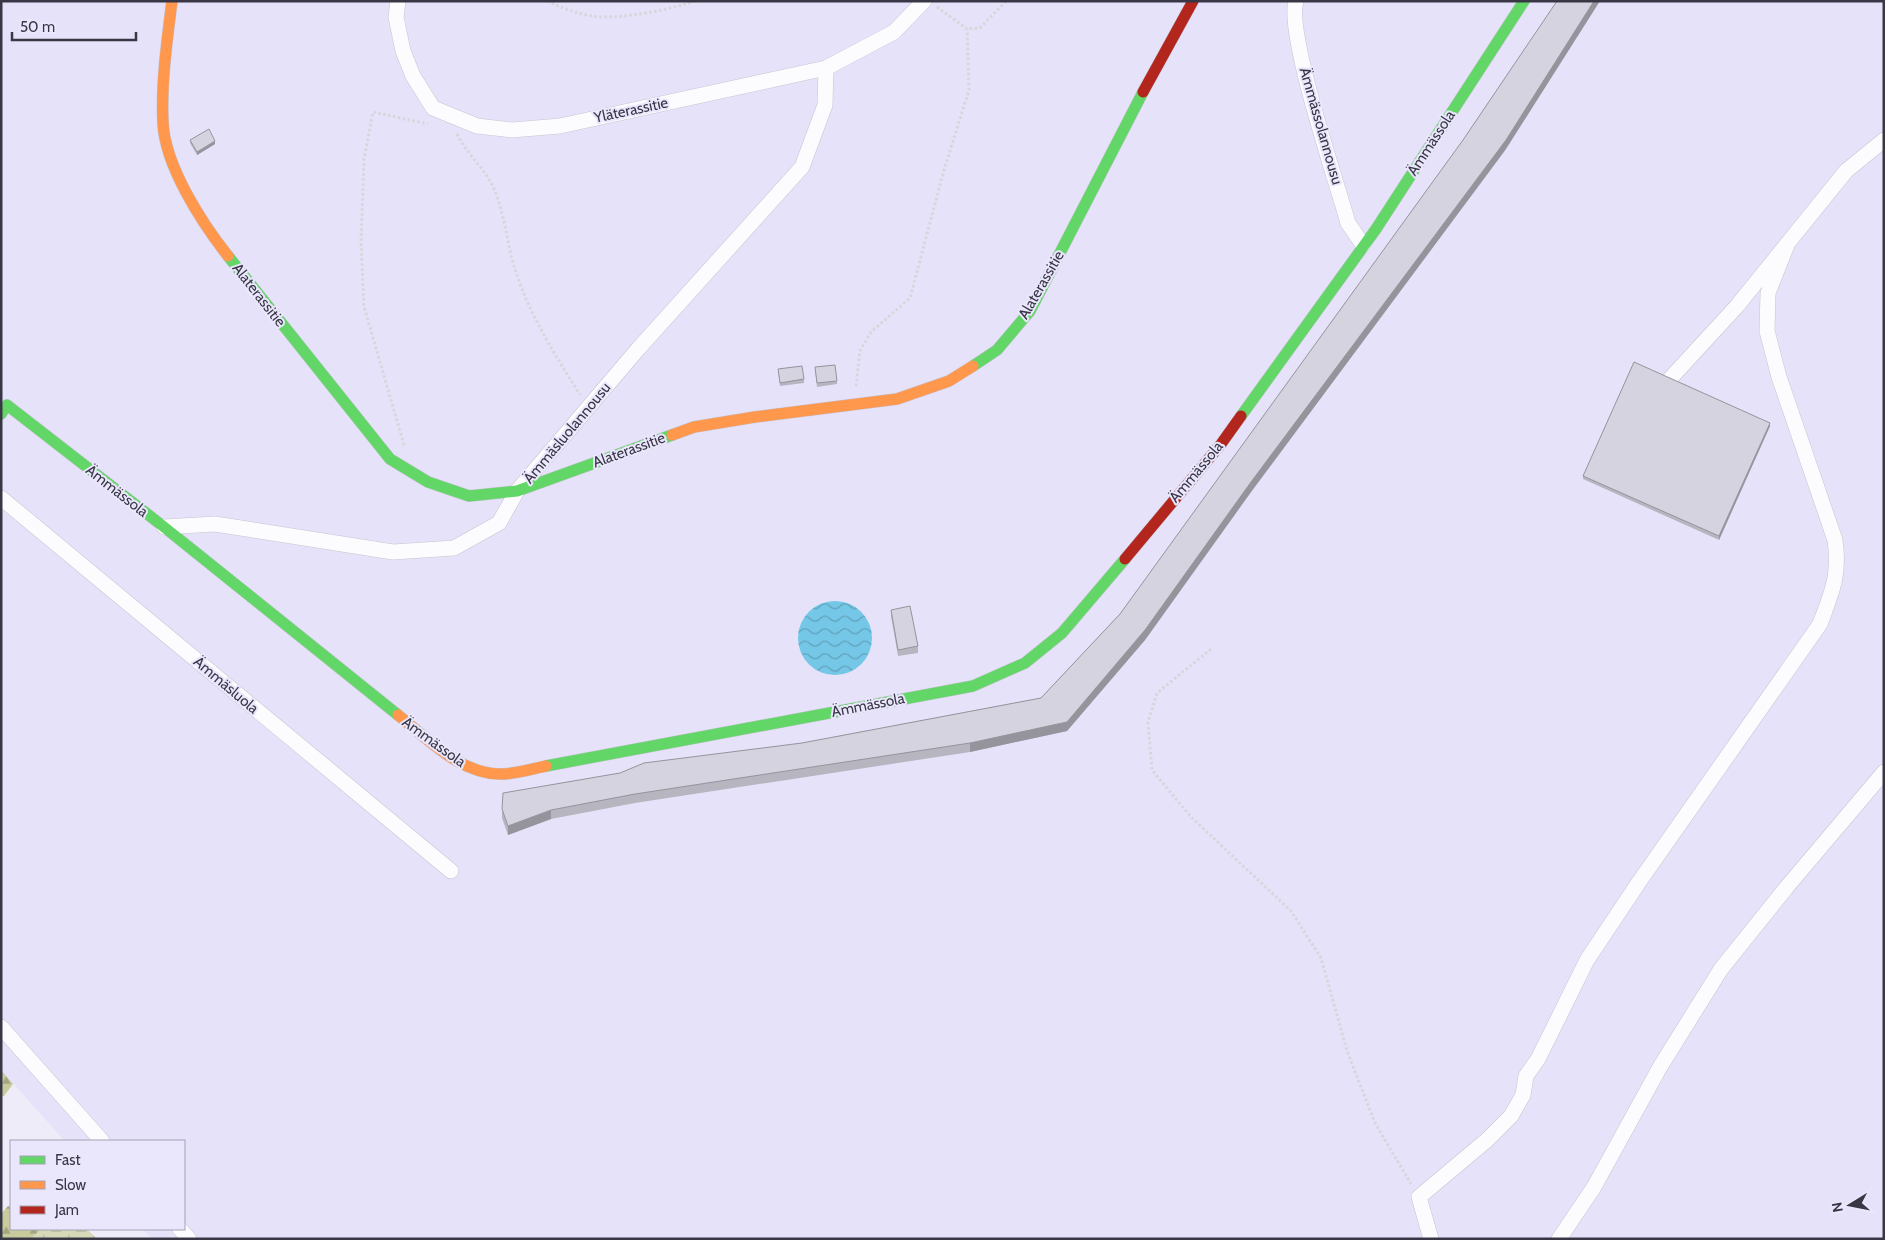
<svg xmlns="http://www.w3.org/2000/svg" width="1885" height="1240" font-family="Cabin,sans-serif">
  <defs>
    <pattern id="forest-firs" width="22" height="20" patternUnits="userSpaceOnUse" patternTransform="scale(1.25)"><rect width="22" height="20" fill="#c9cb9d"/><path d="M5 1l3.5 6h-7zM16 11l3.5 6h-7z" fill="#a4a682"/></pattern>
    <pattern id="wetland-marsh" width="20" height="14" patternUnits="userSpaceOnUse" patternTransform="scale(1.25)"><rect width="20" height="14" fill="#d6d8b8"/><path d="M1 5h8M5 5V1M11 12h8M15 12V8" fill="none" stroke="#b8baa0"/></pattern>
    <pattern id="water-waves" width="16" height="10" patternUnits="userSpaceOnUse" patternTransform="scale(1.25)"><rect width="16" height="10" fill="#74c7e6"/><path d="M0 5q4-4 8 0t8 0" fill="none" stroke="#60a2bc"/></pattern>
  </defs>
  <rect width="100%" height="100%" fill="#eeecf8"/>
  <path fill="#e6e2fa" d="M1 1H1884V1239H152L143 1229H184V1141H65L1 1070Z"/>
  <path fill="url(#forest-firs)" d="M1 1070 13 1084 4 1096H1Z
    M8 1206 11 1207V1229H74L83 1239H1V1214Z"/>
  <path fill="url(#wetland-marsh)" d="M41 1229H87L97 1239H30Z"/>
  <path fill="url(#water-waves)" d="M798 638a37 37 0 1 1 74 0a37 37 0 1 1-74 0Z"/>
  <g fill="none" stroke-linecap="round" stroke-linejoin="round">
    <defs>
      <path id="street" d="M398 1 396 17 403 51 413 76 433 108 477 126 512 130 560 126 826 68 894 32 924 1
        M1296 1C1286 33 1337 183 1348 223L1363 245
        M1668 381 1737 306 1846 171 1884 140
        M1 498 451 871
        M164 527 215 524 393 552 454 548 499 523 517 491 638 349 802 167 825 105 826 68
        M1 1027 102 1141
        M180 1229 189 1239
        M1431 1239 1419 1197 1487 1140 1511 1116 1523 1095 1526 1076 1538 1059 1587 960 1639 882 1820 624C1832 592 1840 575 1835 540L1779 377 1767 331 1768 293 1787 245
        M1559 1239 1594 1187 1660 1067 1721 969 1786 888 1884 772"/>
      <path id="fast" d="M228 256 390 459 428 482 469 496 517 491 672 435
        M973 366 997 350 1030 311 1143 92
        M1 414 7 405 164 527 398 715
        M1241 416 1376 229 1524 1
        M546 766 973 686 1025 663 1062 633 1125 559"/>
      <path id="slow" d="M172 1C167 41 161 83 163 123 165 166 202 223 228 256
        M672 435 694 427 755 417 897 399 949 381 973 366
        M398 715C428 739 462 776 504 774 518 773 532 769 546 766"/>
      <path id="jam" d="M1143 92 1193 1
        M1125 559 1221 444 1241 416"/>
    </defs>
    <use href="#street" stroke="#c6c4d0" stroke-width="16"/>
    <use href="#fast" stroke="#c6c4d0" stroke-width="12"/>
    <use href="#slow" stroke="#c6c4d0" stroke-width="12"/>
    <use href="#jam" stroke="#c6c4d0" stroke-width="12"/>
    <path stroke="#d7d6da" stroke-width="3" stroke-dasharray="2.5 2.5" stroke-linecap="butt" d="M547 1C562 8 576 13 592 16 618 20 669 10 695 1
      M937 7 967 29 980 28 1006 1
      M457 134C467 155 487 170 495 191 505 216 507 244 515 269 529 314 555 355 580 395
      M856 386 860 351 871 332 910 298 944 170 969 90 967 29
      M404 445 364 307 361 243 364 159 373 112 428 124
      M1211 649 1157 693 1148 722 1152 770 1190 816 1291 911 1321 958 1347 1051 1375 1123 1411 1184"/>
    <use href="#street" stroke="#fcfcfe" stroke-width="15"/>
    <use href="#fast" stroke="#63d668" stroke-width="11"/>
    <use href="#slow" stroke="#ff974d" stroke-width="11"/>
    <use href="#jam" stroke="#b3261e" stroke-width="11"/>
  </g>
  <path fill="#b7b5c0" d="M190 140 215 144 197 155 190 143Z
    M1506 149 1251 492 1145 640 1067 731 970 752 635 803 551 819 508 835 502 818V809L802 743 1041 698 1120 614Z
    M778 369 804 379V383L780 386Z
    M815 370 837 381V384L817 387Z
    M1770 426 1719 540 1583 479V476Z
    M891 610 918 646V653L898 656 891 616Z"/>
  <path fill="#95949c" d="M1594 1H1600L1506 149 1251 492 1145 640 1067 731 970 752V743L1067 722Z
    M215 141V144L197 155V152Z
    M1770 423V426L1719 540V536Z
    M551 810V819L508 835V826Z"/>
  <path fill="#d5d3df" stroke="#95949c" d="M1557 1H1594L1506 140 1251 482 1145 630 1067 722 970 743 635 794 551 810 508 826 502 809 503 793 620 773 644 763 802 743 1041 698 1120 614 1463 140Z
    M209 129 215 141 197 152 190 140Z
    M1634 362 1770 423 1719 536 1583 476Z
    M835 365 837 381 817 383 815 367Z
    M802 366 804 379 780 383 778 369Z
    M910 606 918 646 898 650 891 610Z"/>
  <g text-anchor="middle" dominant-baseline="central" stroke-width="4" stroke-linejoin="round" paint-order="stroke">
    <g font-size="15" fill="#393745" stroke="#eae7fd">
      <text transform="translate(631 110) rotate(-12)">Yläterassitie</text>
      <text transform="translate(1321 126) rotate(74)">Ämmässolannousu</text>
      <text transform="translate(1431 143) rotate(-57)">Ämmässola</text>
      <text transform="translate(1041 285) rotate(-60)">Alaterassitie</text>
      <text transform="translate(259 295) rotate(52)">Alaterassitie</text>
      <text transform="translate(567 433) rotate(-50)">Ämmäsluolannousu</text>
      <text transform="translate(629 450) rotate(-20)">Alaterassitie</text>
      <text transform="translate(1196 472) rotate(-50)">Ämmässola</text>
      <text transform="translate(117 491) rotate(38)">Ämmässola</text>
      <text transform="translate(226 685) rotate(40)">Ämmäsluola</text>
      <text transform="translate(868 705) rotate(-11)">Ämmässola</text>
      <text transform="translate(434 742) rotate(36)">Ämmässola</text>
    </g>
  </g>
  <rect width="1885" height="1240" fill="none" stroke="#393745" stroke-width="5"/>
  <rect x="10" y="1140" width="175" height="90" fill="#eae7fd" stroke="#a3a1b3"/>
  <rect x="20" y="1156" width="25" height="8" fill="#63d668" stroke="#a3a1b3"/>
  <text x="55" y="1165" font-size="15" fill="#393745">Fast</text>
  <rect x="20" y="1181" width="25" height="8" fill="#ff974d" stroke="#a3a1b3"/>
  <text x="55" y="1190" font-size="15" fill="#393745">Slow</text>
  <rect x="20" y="1206" width="25" height="8" fill="#b3261e" stroke="#a3a1b3"/>
  <text x="55" y="1215" font-size="15" fill="#393745">Jam</text>
  <g transform="translate(1850 1205) rotate(260)" stroke="#eae7fd" stroke-width="4" paint-order="stroke">
  <path d="M0-4L9 19L0 12L-9 19Z" fill="#393745"/>
  <text y="-8" font-size="14" font-weight="bold" text-anchor="middle" fill="#393745">N</text>
  </g>
  <path d="M12 32v8h124v-8" fill="none" stroke="#393745" stroke-width="2.5"/>
  <text x="20" y="32" font-size="15" fill="#393745" stroke="#eae7fd" stroke-width="4" paint-order="stroke">50 m</text>
</svg>
